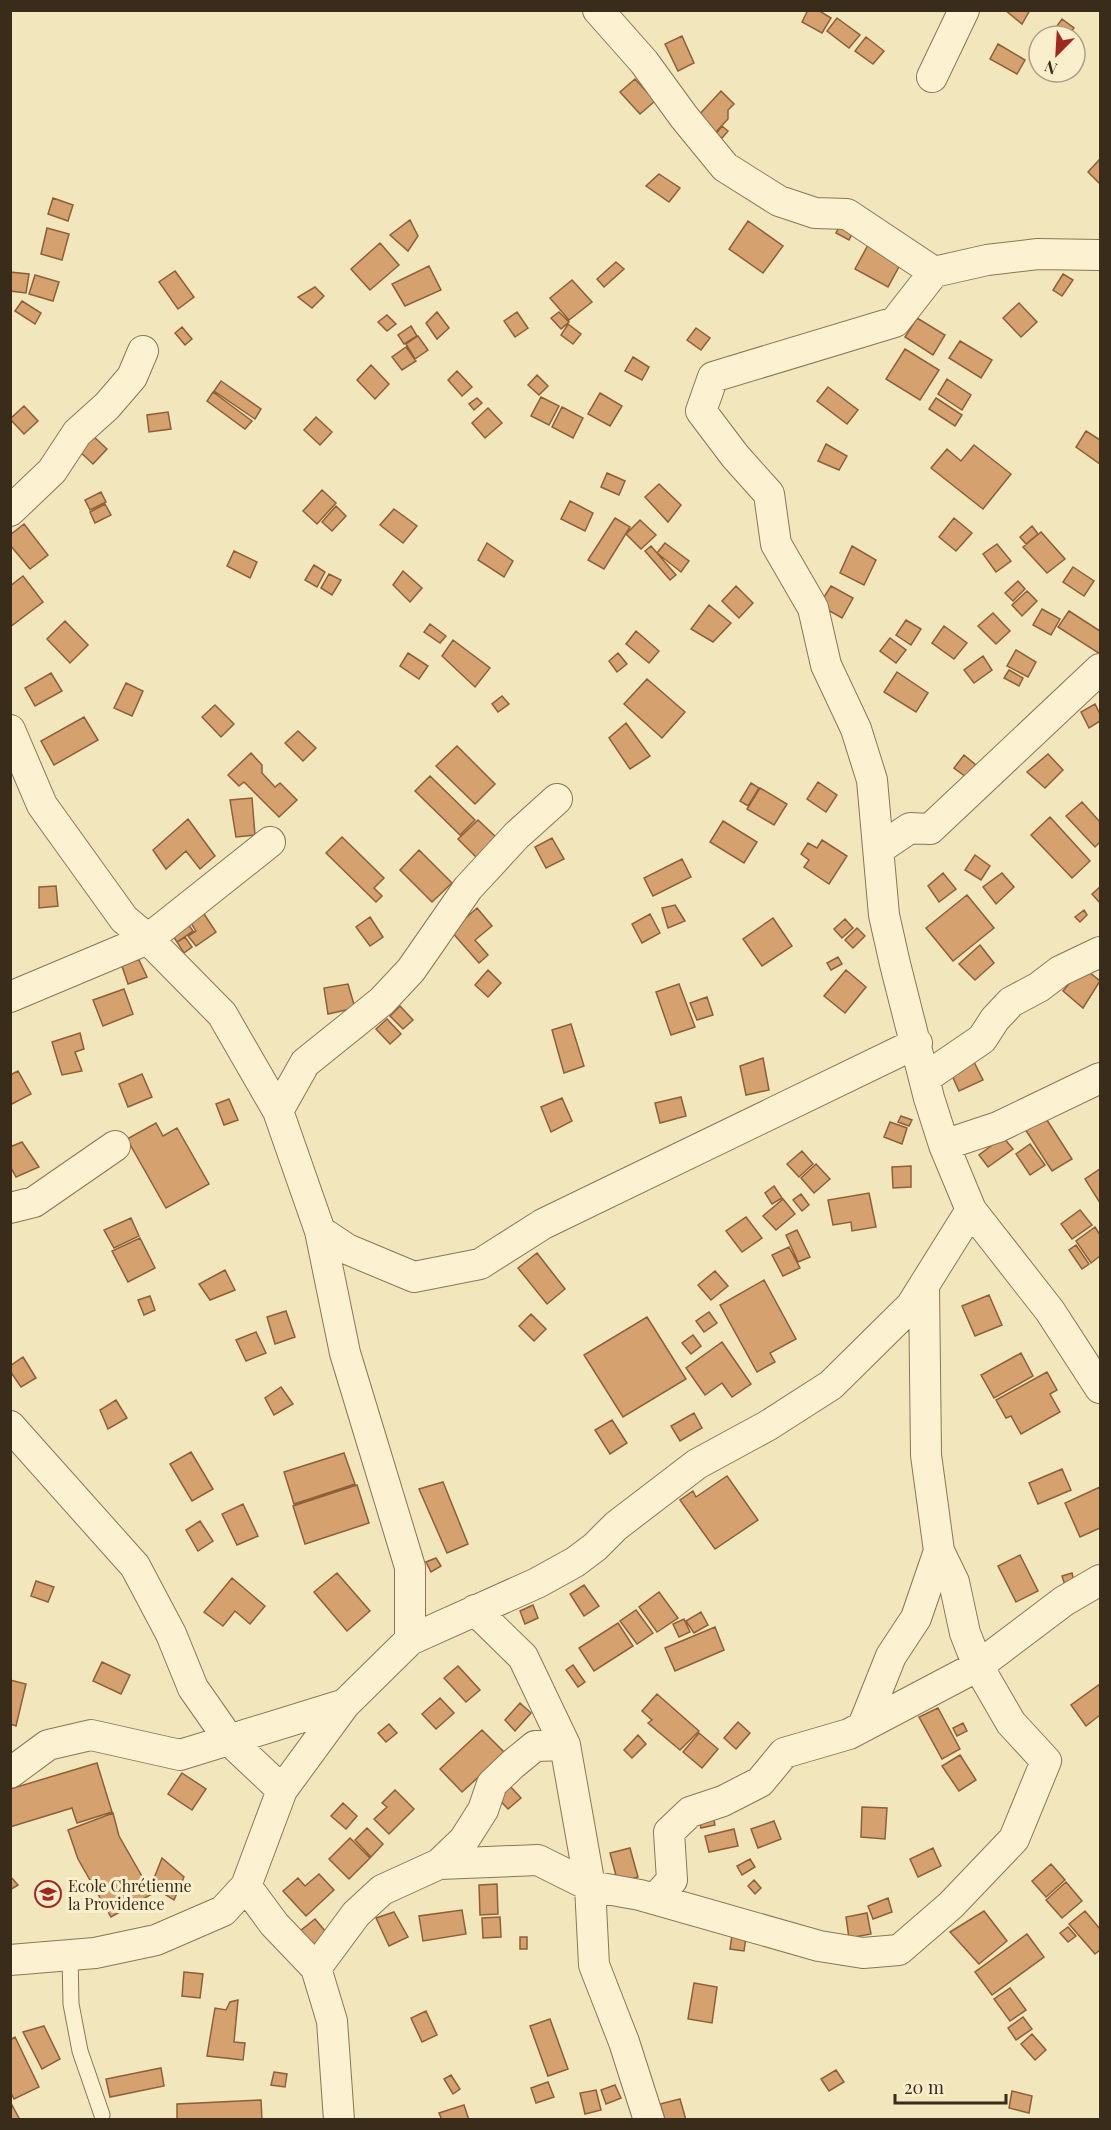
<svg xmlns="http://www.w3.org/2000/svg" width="1111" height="2130" font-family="'Playfair Display',serif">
  <rect width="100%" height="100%" fill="#f2e6bd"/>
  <path fill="#d4a16f" stroke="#8d6038" stroke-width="1.5" d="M808 10H818L831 18 822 33 802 22Z
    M1005 10H1030L1022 24Z
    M837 18 860 35 849 48 827 31Z
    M1062 19 1074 28 1068 36H1062L1054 30Z
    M682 36 694 63 678 71 665 44Z
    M866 37 884 51 873 64 855 51Z
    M998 44 1025 60 1017 74 990 59Z
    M1039 50V65L1032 59Z
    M1049 72H1065L1059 80Z
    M635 79 655 101 640 114 620 92Z
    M721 91 734 104 728 110V119L715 133 697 117Z
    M722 126 728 131 722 138 716 134Z
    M1100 159V184L1088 172Z
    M659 174 680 188 669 202 646 186Z
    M53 198 73 205 68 221 48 214Z
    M410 220 418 236 408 251 390 235Z
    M748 221 783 246 763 273 729 249Z
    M842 221 855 228 849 240 836 233Z
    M47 228 69 234 62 260 41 254Z
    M380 243 399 265 370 290 351 269Z
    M868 245 901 263 888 287 855 269Z
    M616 262 624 269 604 287 597 279Z
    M429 266 441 290 405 306 392 284Z
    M175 271 194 297 178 309 159 282Z
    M10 272 29 274 26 293 10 291Z
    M1063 274 1073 280 1062 296 1053 290Z
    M35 275 59 282 53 301 29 294Z
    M572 280 592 302 569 320 550 298Z
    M315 287 324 296 312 308 298 297Z
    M22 301 41 313 35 324 15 311Z
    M1019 303 1037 322 1021 337 1003 318Z
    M437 312 449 328 437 339 426 323Z
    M517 312 528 328 515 337 504 321Z
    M559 312 569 322 561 329 551 318Z
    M387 315 396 324 387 331 378 322Z
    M917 318 945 335 933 355 905 337Z
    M568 324 581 334 573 344 561 335Z
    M411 326 417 336 404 344 398 335Z
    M182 327 192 339 185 345 175 333Z
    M696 328 710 338 701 350 687 340Z
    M418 336 428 350 415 359 406 344Z
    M960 341 992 360 981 378 949 358Z
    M406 347 416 361 402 370 392 357Z
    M905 349 939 370 920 400 886 379Z
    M633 357 649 367 642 380 625 371Z
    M371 365 389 384 375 399 357 380Z
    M457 371 472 387 462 396 448 380Z
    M537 375 548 386 539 395 528 385Z
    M947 379 971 395 962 410 938 394Z
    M221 381 261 409 255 419 214 391Z
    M828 387 858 410 847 424 817 401Z
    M213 392 252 421 245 429 207 401Z
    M600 393 622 406 610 426 588 414Z
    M541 397 559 406 549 425 531 416Z
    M477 398 482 403 474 410 469 404Z
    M936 398 962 415 955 426 929 409Z
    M24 406 38 421 24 434 10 419Z
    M562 407 583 418 573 438 552 427Z
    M488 408 502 423 485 438 472 423Z
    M168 412 171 429 149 432 147 415Z
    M316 417 332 432 320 445 304 430Z
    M1086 431 1100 440V464L1076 447Z
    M91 434 107 449 93 464 77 449Z
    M826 444 847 456 839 470 818 461Z
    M974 445 1011 474 983 509 931 468 947 449 961 461Z
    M607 473 625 481 619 495 601 487Z
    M659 484 681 505 668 522 645 497Z
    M322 490 336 503 317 524 303 511Z
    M101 492 106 502 90 510 85 500Z
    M570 501 593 513 585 531 561 519Z
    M105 504 111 515 95 523 90 512Z
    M336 506 346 516 332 531 322 522Z
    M394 509 417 526 403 543 380 525Z
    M615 518 630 527 604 569 588 560Z
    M954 518 972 533 956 551 939 537Z
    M640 520 656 535 641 549 626 534Z
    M24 524 48 555 30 569 10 545V535Z
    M1032 526 1038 534 1026 544 1020 537Z
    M1041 532 1065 559 1047 573 1023 547Z
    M487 543 513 561 504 577 478 560Z
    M665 543 689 561 681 572 657 553Z
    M997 544 1011 561 996 572 983 554Z
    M651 546 676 575 670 580 645 551Z
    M852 546 876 560 864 585 840 573Z
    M234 551 257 562 250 578 227 566Z
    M314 565 325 572 317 587 305 580Z
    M1073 567 1094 581 1084 596 1063 582Z
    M403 571 422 588 410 602 393 585Z
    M329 574 341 580 332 595 321 588Z
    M23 576 43 602 10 627V586Z
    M1018 581 1025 589 1013 601 1005 593Z
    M736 586 753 603 739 618 722 601Z
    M831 586 853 598 842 618 819 605Z
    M1027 591 1037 601 1022 616 1012 605Z
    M709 605 731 623 713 642 691 629Z
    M1042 609 1060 619 1051 635 1033 625Z
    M1069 611 1100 631V654L1058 627Z
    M993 613 1010 631 996 644 978 626Z
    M906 620 921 629 911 645 896 635Z
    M65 621 88 645 70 663 47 639Z
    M430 624 446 636 440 643 424 632Z
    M944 626 967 643 954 659 932 643Z
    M636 631 659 651 649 663 626 644Z
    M890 638 906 650 896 663 880 651Z
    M453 640 490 668 475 687 442 656Z
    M1016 650 1036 662 1028 677 1007 666Z
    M408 653 428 666 419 679 400 666Z
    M618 653 627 664 617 672 609 661Z
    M983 656 992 670 974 683 964 670Z
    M1009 670 1023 678 1019 686 1004 678Z
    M897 672 928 693 916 712 884 692Z
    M51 673 62 691 35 706 25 688Z
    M647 679 685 712 662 738 624 704Z
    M126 683 143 691 132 716 114 708Z
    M502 696 509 704 498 712 492 704Z
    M1095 704 1100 714V721L1089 728 1081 712Z
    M215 705 234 724 221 737 202 717Z
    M84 717 98 740 54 765 41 741Z
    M626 723 650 756 630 769 609 738Z
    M298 731 316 748 303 761 285 743Z
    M457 746 495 784 475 804 436 766Z
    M251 753 262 765V773L275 787 280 783 297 800 279 817 244 782 239 786 228 775Z
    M1048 754 1063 770 1045 788 1027 772Z
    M964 755 976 765 966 777 954 768Z
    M430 776 475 820 460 835 415 791Z
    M818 782 837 795 826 812 807 799Z
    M751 783 759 788 748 806 740 801Z
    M760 788 787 804 774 825 747 809Z
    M252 798 255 835 236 837 230 800Z
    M1082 802 1100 822V842L1095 847 1066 816Z
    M1050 817 1090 861 1072 878 1031 835Z
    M188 819 215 856 200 869 186 851 166 869 153 850Z
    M478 820 497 838 477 858 458 839Z
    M723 821 757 842 744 863 710 842Z
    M342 837 384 878 374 888 382 896 376 902 326 853Z
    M552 838 564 859 546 868 535 847Z
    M822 840 847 856 829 884 804 867 809 860 801 854 808 843 817 848Z
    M419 850 452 883 432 902 400 870Z
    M975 855 990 866 981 880 965 870Z
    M682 859 691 877 653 896 644 878Z
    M943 873 956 889 939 902 928 886Z
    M1002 873 1014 887 996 904 983 887Z
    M56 886 58 906 39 908V887Z
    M1100 887V903L1092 894Z
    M967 895 994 928 953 961 926 928Z
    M675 905 685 921 668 928 662 908Z
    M477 908 492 926 475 940 488 955 479 963 451 931Z
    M1084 910 1087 915 1080 922 1075 917Z
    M202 911 216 932 196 946 188 936 196 931 189 920Z
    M650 914 660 933 642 943 632 924Z
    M370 917 383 937 370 946 356 927Z
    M773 918 792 946 762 966 743 939Z
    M845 919 853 928 842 938 834 929Z
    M186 921 193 931 177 942 170 932Z
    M857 928 865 936 853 948 845 940Z
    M185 937 192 947 184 953 177 942Z
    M980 945 994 963 975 980 959 964Z
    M838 957 842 964 831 970 827 963Z
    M139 960 147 977 128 984 121 963Z
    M1083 967 1100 981 1083 1008 1063 991Z
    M488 970 501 983 488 997 475 985Z
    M846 970 866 987 845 1013 824 996Z
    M348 984 355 1008 328 1014 324 988Z
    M679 984 695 1027 671 1035 656 992Z
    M124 989 133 1014 103 1026 93 1000Z
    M707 997 713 1015 697 1020 690 1003Z
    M400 1006 413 1020 403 1029 390 1016Z
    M387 1019 401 1034 390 1044 376 1029Z
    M571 1024 584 1066 564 1073 552 1030Z
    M80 1033 84 1049 75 1052 82 1071 62 1075 52 1042Z
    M763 1058 769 1090 746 1095 740 1066Z
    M974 1062 983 1080 959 1091 951 1073Z
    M18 1071 31 1094 10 1105V1075Z
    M142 1074 152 1097 128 1107 119 1084Z
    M681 1097 686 1116 660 1123 655 1103Z
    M562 1098 572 1121 551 1132 541 1107Z
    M229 1099 238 1120 224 1125 216 1104Z
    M901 1116 912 1120 909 1126 898 1122Z
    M1045 1117 1072 1159 1052 1171 1025 1129Z
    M890 1122 907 1128 902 1144 884 1137Z
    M156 1123 163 1136 177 1128 209 1184 166 1208 127 1139Z
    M1003 1137 1013 1149 988 1167 979 1155Z
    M22 1142 39 1167 16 1177 10 1166V1147Z
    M1030 1144 1045 1165 1030 1175 1016 1154Z
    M802 1151 813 1164 799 1177 787 1164Z
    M816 1164 830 1179 814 1193 801 1178Z
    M911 1166V1187L893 1188 892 1167Z
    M1100 1169V1203L1085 1179Z
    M774 1186 782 1198 772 1204 765 1193Z
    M869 1193 876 1227 852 1231 851 1222 833 1225 828 1200Z
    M801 1194 809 1205 802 1211 793 1200Z
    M783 1199 795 1214 776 1230 763 1216Z
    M1080 1210 1092 1225 1072 1239 1061 1224Z
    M746 1217 762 1238 742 1252 726 1231Z
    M131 1218 139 1236 114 1248 104 1230Z
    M1095 1227 1100 1235V1256L1091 1263 1076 1241Z
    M797 1230 810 1257 798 1262 786 1235Z
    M140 1238 155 1268 128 1282 112 1251Z
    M1076 1245 1089 1264 1082 1269 1069 1250Z
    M789 1247 800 1268 783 1276 772 1255Z
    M537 1253 565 1289 547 1304 518 1268Z
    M225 1270 235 1290 210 1300 199 1284Z
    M715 1271 728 1286 711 1300 698 1285Z
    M764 1280 796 1339 770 1353 775 1362 757 1372 720 1305Z
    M989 1295 1002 1325 975 1336 962 1306Z
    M150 1296 155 1310 144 1315 138 1300Z
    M286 1311 295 1337 275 1344 267 1317Z
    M709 1312 717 1323 704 1332 696 1321Z
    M531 1314 546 1329 534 1341 519 1326Z
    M647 1317 686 1379 623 1417 584 1355Z
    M256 1332 266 1353 246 1361 236 1340Z
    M693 1335 701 1346 691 1354 682 1343Z
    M722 1342 751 1384 732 1397 722 1383 705 1395 686 1368Z
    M1021 1353 1033 1376 994 1398 981 1375Z
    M23 1357 36 1378 21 1387 10 1371V1366Z
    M1047 1372 1057 1390 1050 1394 1060 1412 1021 1434 1011 1416 1006 1418 996 1400Z
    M281 1387 293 1404 274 1415 265 1398Z
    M116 1400 127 1418 108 1429 100 1410Z
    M694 1413 702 1428 680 1441 671 1426Z
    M612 1420 627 1443 610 1454 595 1430Z
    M191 1452 213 1489 192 1501 170 1464Z
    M344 1453 355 1484 294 1504 284 1472Z
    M1062 1469 1071 1490 1038 1504 1029 1483Z
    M727 1476 758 1520 715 1549 680 1500 693 1491 696 1497Z
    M443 1482 468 1544 447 1553 419 1489Z
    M357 1485 369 1523 305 1544 293 1506Z
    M1100 1487V1528L1080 1537 1065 1503Z
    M243 1504 258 1536 237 1545 222 1514Z
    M200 1521 213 1541 198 1551 186 1530Z
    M1020 1555 1038 1591 1016 1602 998 1566Z
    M436 1558 441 1566 431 1572 426 1562Z
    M337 1573 370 1611 347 1631 314 1592Z
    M1072 1573 1075 1586 1066 1588 1062 1576Z
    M232 1578 265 1606 250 1624 235 1611 223 1626 204 1612Z
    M36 1581 54 1587 48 1602 31 1596Z
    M584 1585 599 1606 584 1616 570 1594Z
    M659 1592 678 1618 657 1632 639 1607Z
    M533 1605 538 1618 525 1624 520 1611Z
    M636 1610 653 1633 637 1644 620 1621Z
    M701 1612 708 1625 694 1633 686 1621Z
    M684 1619 690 1632 679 1637 673 1624Z
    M618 1623 633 1646 594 1671 579 1648Z
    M715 1627 724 1650 675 1671 665 1648Z
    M102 1662 130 1675 121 1694 93 1681Z
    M573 1665 585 1682 578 1687 566 1670Z
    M458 1666 480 1690 466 1702 444 1678Z
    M10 1680 26 1684 16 1726 10 1724Z
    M1100 1684V1715L1086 1726 1071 1705Z
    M657 1694 699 1731 680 1750 648 1723 652 1720 642 1711Z
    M440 1698 454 1713 436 1729 422 1714Z
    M520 1703 531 1713 515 1731 505 1720Z
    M938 1708 960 1749 942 1759 919 1717Z
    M738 1722 750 1733 736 1749 724 1738Z
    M963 1723 967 1731 957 1736 953 1728Z
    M389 1724 397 1733 386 1742 378 1733Z
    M482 1730 505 1753 462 1792 440 1769Z
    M699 1733 718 1749 702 1768 683 1752Z
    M638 1735 646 1744 632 1758 624 1750Z
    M960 1755 976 1780 959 1791 942 1766Z
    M97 1763 112 1812 77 1823 72 1808 10 1827V1789Z
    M182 1773 206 1789 192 1810 168 1794Z
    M506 1782 521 1798 508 1809 494 1794Z
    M395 1790 414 1809 389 1834 374 1819 387 1807 382 1803Z
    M343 1803 357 1816 346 1829 331 1816Z
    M862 1807 887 1808 885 1839 861 1837Z
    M712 1812 715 1825 701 1828 698 1815Z
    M113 1813 119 1836 152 1894 111 1917 78 1859 68 1830Z
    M774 1821 781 1839 758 1848 751 1829Z
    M367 1828 383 1844 371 1857 355 1840Z
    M734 1829 738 1846 709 1852 705 1836Z
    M350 1838 370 1858 349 1879 329 1859Z
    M630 1848 638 1877 618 1883 610 1853Z
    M933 1848 941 1866 918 1877 910 1859Z
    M162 1858 184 1877 174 1900 151 1886Z
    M750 1859 755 1867 742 1875 737 1866Z
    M1051 1864 1065 1880 1046 1897 1032 1881Z
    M319 1874 334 1890 306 1916 283 1891 298 1878 305 1886Z
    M10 1876 18 1885 10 1890Z
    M754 1880 761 1888 755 1894 748 1886Z
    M1066 1882 1082 1901 1062 1918 1046 1900Z
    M497 1884 498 1914 480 1915 479 1885Z
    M888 1898 892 1912 873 1919 868 1906Z
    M462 1910 466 1934 423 1941 419 1916Z
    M984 1911 1007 1941 979 1964 950 1932Z
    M1085 1911 1100 1929V1950L1095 1954 1069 1924Z
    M394 1912 408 1937 389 1946 376 1918Z
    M867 1913 871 1934 849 1938 846 1917Z
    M500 1917 501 1937 483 1938 482 1918Z
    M315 1919 331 1938 310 1955 295 1935Z
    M1068 1927 1076 1936 1068 1942 1060 1933Z
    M1027 1934 1044 1957 992 1995 975 1972Z
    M732 1935 746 1937 744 1951 730 1949Z
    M520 1937H527V1949H520Z
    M184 1972 203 1974 200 1998 182 1996Z
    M694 1983 717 1987 712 2023 688 2019Z
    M1010 1988 1026 2010 1010 2021 994 1999Z
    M238 2000 234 2042 245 2043 243 2060 207 2056 215 2008 226 2010 230 2002Z
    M426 2011 437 2035 422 2042 411 2018Z
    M1023 2017 1032 2029 1016 2040 1008 2028Z
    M550 2019 568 2069 548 2076 530 2026Z
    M44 2026 60 2059 42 2069 23 2032Z
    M1032 2034 1046 2050 1035 2060 1021 2044Z
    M15 2037 39 2087 14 2099 10 2091V2040Z
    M161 2068 164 2086 110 2097 106 2079Z
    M836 2070 844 2082 829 2091 821 2079Z
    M274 2072 287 2074 285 2087 271 2085Z
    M451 2075 460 2089 453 2094 444 2079Z
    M548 2082 554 2097 536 2103 531 2088Z
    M615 2085 621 2098 606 2104 601 2090Z
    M596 2090 601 2110 585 2114 580 2093Z
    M1012 2091 1032 2096 1029 2113 1009 2108Z
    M680 2099 686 2120H665L660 2104Z
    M261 2100 262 2120H177V2104Z
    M12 2105 20 2120H10Z
    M464 2105 469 2120H442L439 2113Z"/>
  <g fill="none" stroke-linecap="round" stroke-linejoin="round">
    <defs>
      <path id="lane" d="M70 1955 71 2004 80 2051 102 2115"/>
      <path id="street" d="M598 10 644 62 684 117 725 167 779 201 815 213 847 214 934 272
        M932 77 964 10
        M10 511 52 471 77 433 107 406 132 377 143 351
        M10 730 42 805 124 919 148 939 222 1014 278 1111 320 1231 345 1353 410 1567V1640
        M879 849 910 828 930 829 1100 669
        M10 997 148 939 270 842
        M925 1078 982 1039 995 1019 1011 1002 1039 987 1060 971 1100 952
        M278 1111 305 1063 382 1001 411 970 468 888 517 835 557 799
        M944 1145 998 1127 1100 1078
        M10 1208 34 1202 115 1146
        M971 1210 1050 1311 1100 1388
        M320 1231 347 1249 414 1277 480 1264 543 1224 917 1043
        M10 1426 135 1566 171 1634 193 1688 230 1741 282 1790
        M475 1610 523 1657 565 1745 590 1886 594 1965 624 2042 649 2120
        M863 1726 891 1656 916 1618 939 1551 926 1455 924 1285
        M10 1773 48 1745 91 1735 180 1755 345 1704
        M439 1864 538 1860 590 1886 640 1895 819 1946 863 1953 899 1950 951 1905 1014 1839 1046 1761 1011 1723 978 1666 965 1633 954 1582 939 1551
        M246 1886 274 1924 316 1968 332 2021 339 2120
        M655 1899 672 1880 669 1832 690 1812 723 1801 760 1782 784 1753 849 1734 978 1666 1064 1601 1100 1580
        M10 1960 95 1953 156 1940 223 1911 246 1886 282 1790 345 1704 410 1640 537 1583 575 1562 595 1547 616 1526 697 1464 767 1426 831 1385 911 1306 971 1210 944 1145 929 1098 895 964 884 915 872 780 856 729 826 665 813 608 776 544 769 494 735 456 701 411 713 377 895 322 934 272 987 260 1038 254 1100 255
        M316 1968 356 1914 382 1890 439 1864 464 1840 483 1810 492 1784 513 1764 535 1746 565 1745"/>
    </defs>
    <use href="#lane" stroke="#8b7654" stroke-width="17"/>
    <use href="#street" stroke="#8b7654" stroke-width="32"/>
    <use href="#lane" stroke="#fcf2d1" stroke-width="15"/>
    <use href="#street" stroke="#fcf2d1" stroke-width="30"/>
  </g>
  <defs>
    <symbol id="school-ring" viewBox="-11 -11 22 22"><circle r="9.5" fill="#f9efcd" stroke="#a0281e" stroke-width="1.5"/><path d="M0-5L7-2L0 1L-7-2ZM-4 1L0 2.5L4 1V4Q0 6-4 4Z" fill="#a0281e"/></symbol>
  </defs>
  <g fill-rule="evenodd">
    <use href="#school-ring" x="33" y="1879" width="30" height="30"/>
  </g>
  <g text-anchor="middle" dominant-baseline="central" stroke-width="6" stroke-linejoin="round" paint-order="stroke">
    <g font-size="16" fill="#392c1b" stroke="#f9efcd" text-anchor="start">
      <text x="68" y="1885">Ecole Chrétienne<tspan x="68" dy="18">la Providence</tspan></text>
    </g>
  </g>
  <rect width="1111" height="2130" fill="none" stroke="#392c1b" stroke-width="24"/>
  <g transform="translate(1057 54) rotate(204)"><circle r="28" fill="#f9efcd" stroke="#aca186" stroke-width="1.5"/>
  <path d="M0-4.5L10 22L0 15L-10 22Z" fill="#a0281e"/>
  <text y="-9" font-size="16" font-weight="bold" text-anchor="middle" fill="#392c1b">N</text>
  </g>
  <path d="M895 2094v9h111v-9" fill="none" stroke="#392c1b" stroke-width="3"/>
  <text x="904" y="2094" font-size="18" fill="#392c1b" stroke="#f9efcd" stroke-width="4.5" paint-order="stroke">20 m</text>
</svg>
